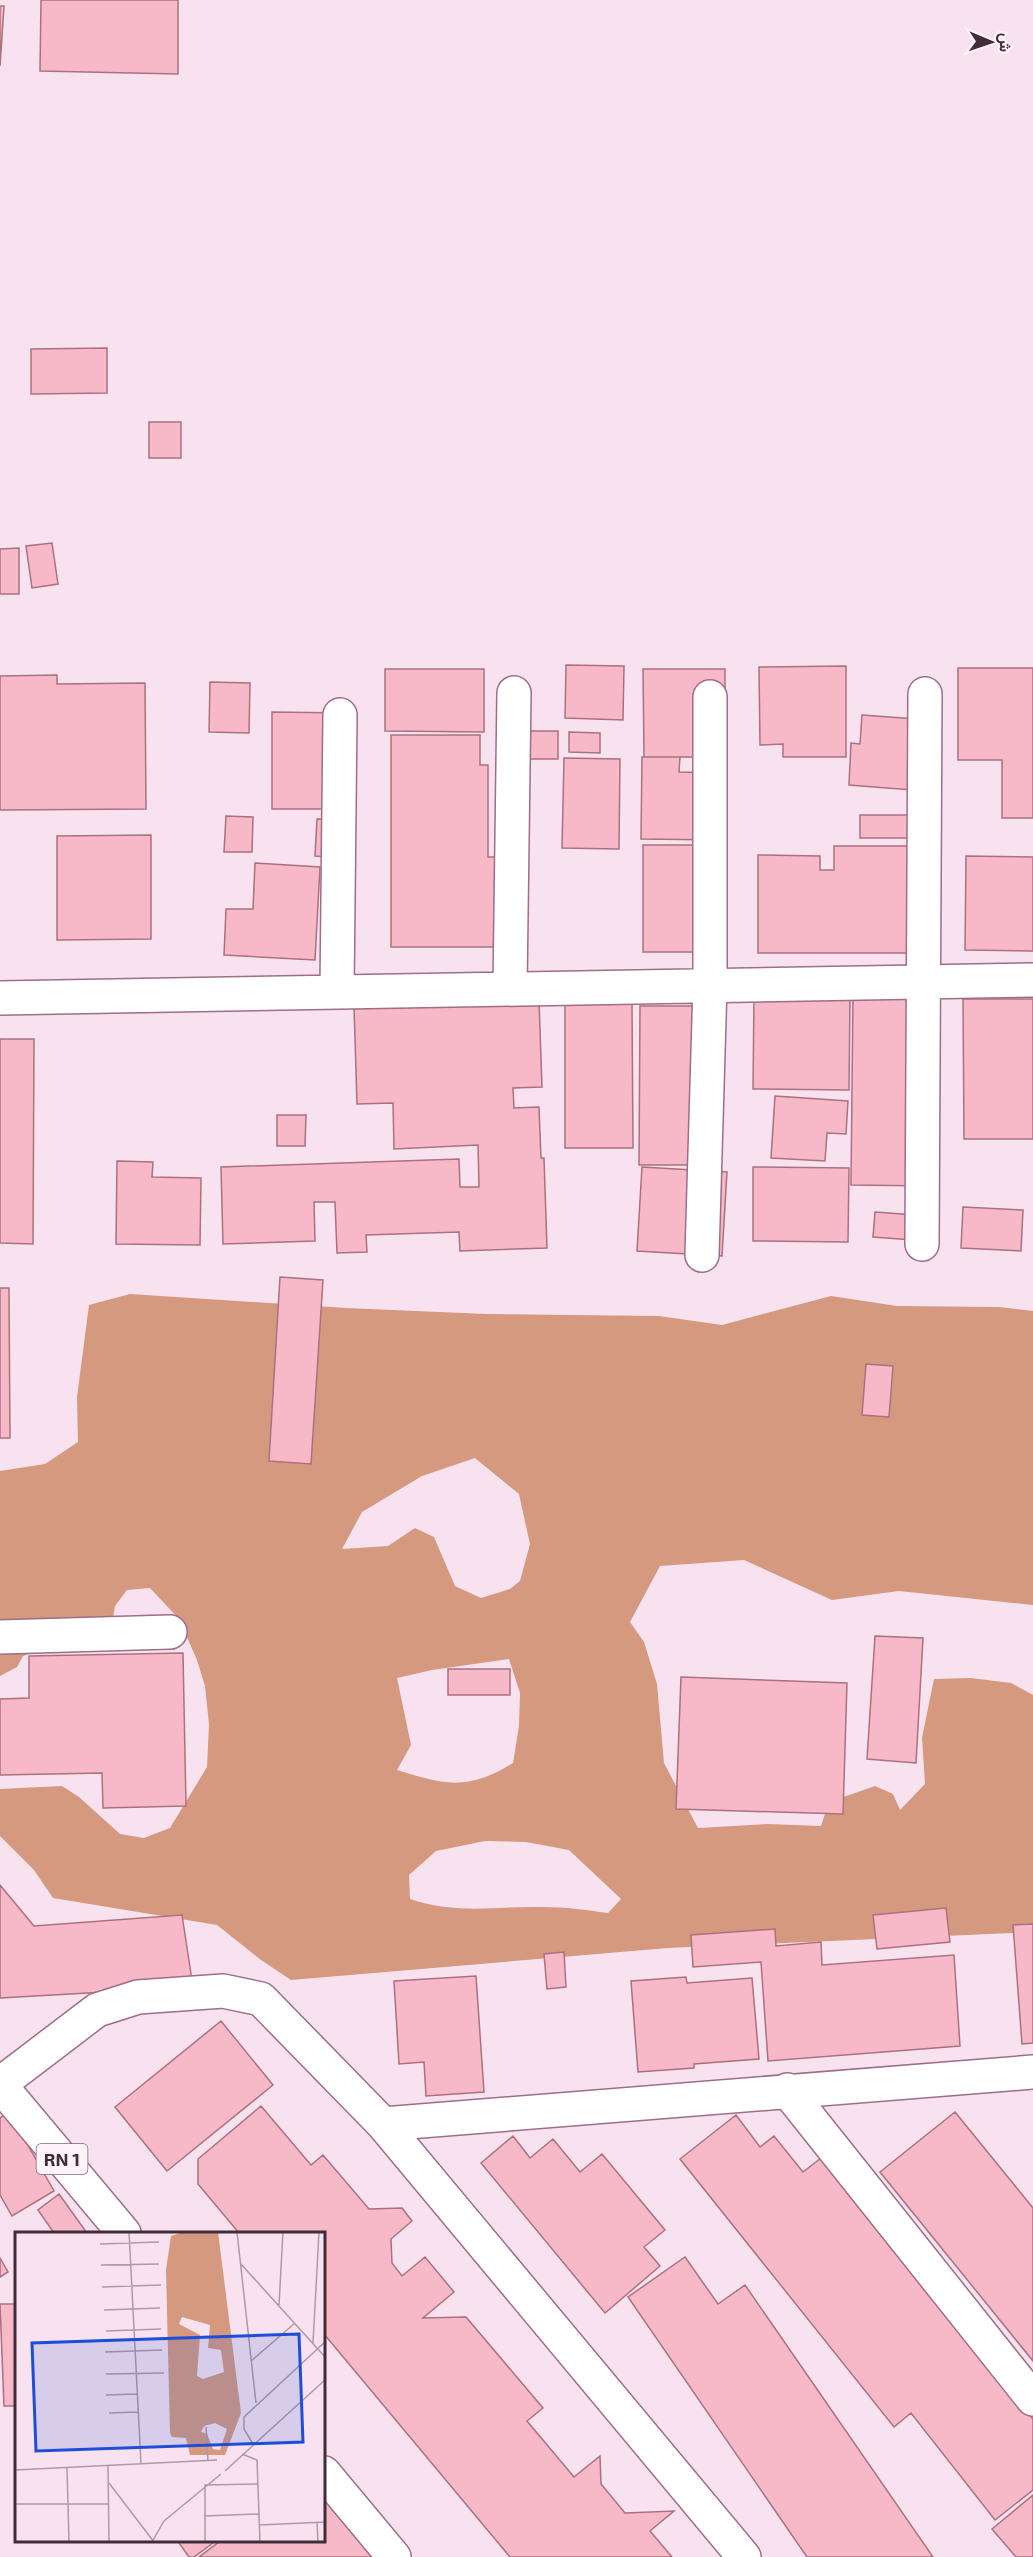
<svg xmlns="http://www.w3.org/2000/svg" width="1033" height="2557" font-family="'Exo 2',Vazirmatn,sans-serif">
  <rect width="100%" height="100%" fill="#f9e2ef"/>
  <path fill="#d59980" fill-rule="evenodd" d="M130 1294 346 1308 486 1314 659 1316 722 1325 831 1296 897 1306 999 1307 1033 1311V1605L899 1591 832 1600 744 1560 660 1566 630 1622 644 1642 657 1684 664 1763 698 1828 767 1824 821 1826 829 1802 875 1786 893 1794 900 1810 925 1784 922 1738 934 1679 971 1678 1011 1683 1033 1695V1932L668 1948 291 1980 261 1960 217 1925 53 1898 34 1870 0 1836V1789L62 1786 79 1797 120 1834 144 1838 170 1828 207 1767 209 1724 205 1686 197 1660 179 1619 150 1588 127 1590 115 1606 112 1625 23 1656 17 1667 0 1676V1471L45 1464 78 1442 77 1397 89 1305ZM475 1458 519 1494 530 1544 520 1581 510 1589 481 1598 455 1586 434 1537 415 1528 388 1546 342 1549 362 1512 422 1476ZM509 1659 520 1693 519 1726 513 1763C468 1791 445 1785 397 1770L411 1745 397 1678 432 1670ZM485 1841 526 1842 569 1850 621 1899 608 1913C587 1910 565 1907 543 1907 495 1906 458 1915 410 1899L409 1875 436 1851Z"/>
  <path fill="#f7b9c7" stroke="#aa717f" stroke-width="1.5" d="M41 0H178V74L40 71Z
    M0 6H4L0 66Z
    M107 348V393L31 394V349Z
    M149 422H181V458H149Z
    M52 543 58 584 32 588 26 546Z
    M19 548V594H0V549Z
    M566 665 624 666 623 720 565 718Z
    M846 666V757H783V744L760 745 759 667Z
    M958 668H1033V818H1002V760H958Z
    M385 669H484V732L385 731Z
    M643 669H725V757H644Z
    M57 675V684L145 683 146 809 0 810V676Z
    M210 682 250 683 249 733 209 732Z
    M272 712 346 713 345 809H272Z
    M862 715 930 720 925 791 849 785 851 743 860 744Z
    M528 731H558V759H528Z
    M569 732 600 733V753L569 752Z
    M391 735H480V765H488V857H498V947H391Z
    M642 757H680L679 772 724 773 723 840 641 839Z
    M564 758 620 759 619 849 562 848Z
    M860 815H927V838H860Z
    M226 816 253 817 252 852H224Z
    M317 819 342 820 340 858 315 856Z
    M151 835V939L57 940V836Z
    M643 845H725V952H643Z
    M834 846H932V953H758V855L820 856V870H834Z
    M966 856 1033 857V951L965 950Z
    M255 863 320 867 315 960 224 955 226 909H253Z
    M853 994 936 995 934 1186 851 1185Z
    M754 996 850 997 849 1090 753 1089Z
    M963 999H1033V1139H964Z
    M539 1000 542 1087 513 1088 514 1108 539 1107 541 1158H544L547 1248 460 1251 459 1232 366 1235 367 1252 337 1253 335 1202H314L315 1241 223 1244 221 1167 459 1159 460 1187H479L478 1145 394 1149 393 1103 357 1104 354 1006Z
    M565 1004H632L633 1148H565Z
    M640 1006H722L721 1165H639Z
    M0 1039H34L33 1244 0 1243Z
    M775 1096 848 1101 846 1134 827 1133 825 1161 771 1158Z
    M277 1115H306L305 1146H277Z
    M117 1161 153 1162 152 1177 201 1178 200 1245 116 1244Z
    M642 1167 727 1172 722 1256 637 1251Z
    M753 1167 849 1168 848 1242 753 1241Z
    M963 1207 1023 1210 1021 1251 961 1248Z
    M875 1212 928 1216 926 1241 873 1237Z
    M280 1277 323 1280 311 1464 269 1461Z
    M0 1288H9L10 1438H0Z
    M866 1364 893 1366 889 1417 862 1415Z
    M875 1636 923 1638 916 1763 867 1759Z
    M183 1653 186 1806 103 1808 102 1773 0 1775V1699L29 1698V1656Z
    M448 1669H510V1695H448Z
    M681 1677 847 1683 843 1814 676 1809Z
    M0 1885 34 1926 182 1915 193 1987 0 1998Z
    M946 1908 950 1942 877 1949 873 1915Z
    M1033 1924V2043L1022 2044 1013 1925Z
    M775 1929 776 1946 821 1942 822 1965 954 1955 960 2046 768 2061 761 1962 693 1967 691 1935Z
    M564 1952 566 1987 547 1989 544 1954Z
    M476 1976 484 2092 426 2096 424 2062 399 2064 394 1981Z
    M686 1977 687 1983 752 1978 759 2059 694 2064V2068L638 2072 631 1981Z
    M221 2021 273 2085 167 2171 115 2107Z
    M261 2106 311 2165 323 2155 369 2209 402 2208 412 2221 391 2239 392 2263 402 2276 425 2257 454 2292 423 2318 466 2317 543 2408 527 2421 574 2477 600 2456 601 2484 625 2513 674 2511 650 2531 672 2557H510L324 2334V2233H239L198 2184V2159Z
    M9 2112 54 2191 12 2216 0 2195V2118Z
    M955 2112 1033 2208V2361L880 2172Z
    M736 2115 760 2147 774 2136 803 2172 825 2155 1033 2419V2490L995 2520 911 2413 894 2427 680 2159Z
    M513 2136 530 2158 553 2139 580 2172 602 2154 665 2230 644 2247 660 2266 605 2313 481 2163Z
    M59 2194 87 2233H54L38 2210Z
    M685 2257 718 2304 745 2285 933 2557H807L628 2297Z
    M0 2258 8 2272 0 2277Z
    M0 2304H16V2406H4Z
    M324 2492 383 2557H199L219 2542 225 2540H324Z
    M1033 2495V2557H1016L992 2529Z
    M177 2540H217L194 2557H189Z"/>
  <g fill="none" stroke-linecap="round" stroke-linejoin="round">
    <defs>
      <path id="minor" d="M510 988 514 693
        M337 992 340 715
        M0 998 1033 980
        M922 1244 925 694
        M702 1255 710 985V697
        M0 1637 170 1632
        M0 2084 97 2010 138 1997 223 1991 261 1999 383 2124 744 2557
        M787 2090 1033 2399
        M383 2124 1033 2072"/>
      <path id="primary" d="M0 2085 124 2233
        M324 2473 394 2557"/>
    </defs>
    <use href="#minor" stroke="#9e6d8a" stroke-width="36"/>
    <use href="#primary" stroke="#9e6d8a" stroke-width="36"/>
    <use href="#minor" stroke="#fff" stroke-width="33"/>
    <use href="#primary" stroke="#fff" stroke-width="33"/>
  </g>
  <g text-anchor="middle" dominant-baseline="central" stroke-width="6" stroke-linejoin="round" paint-order="stroke">
    <rect fill="#fff3f9" stroke="#7b6873" stroke-width="1.5" x="36.5" y="2144" width="51" height="30" rx="4.5"/>
    <g font-size="18" font-weight="bold" fill="#422c39">
      <text x="62" y="2159">RN 1</text>
    </g>
  </g>
  <g transform="translate(15 2232)">
    <rect width="310" height="310" fill="#f9e2ef"/>
    <path d="M168 0H203L226 181 210 223H175L171 206 157 205 155 201 151 38 156 4ZM167 85 195 93 193 116 206 118 209 140 188 147 182 144 185 103 164 92ZM200 191 212 197 205 218 198 217 192 202 186 200 189 194Z" fill="#d59980" fill-rule="evenodd"/>
    <path fill="none" stroke="#b099a6" stroke-width="1.5" d="M114 0 126 232M222 0 241 171M85 12 144 10M225 31 311 126M86 33 144 32M87 55 146 53M264 73 268 0M89 78 145 76M91 99 146 97M298 111 304 0M90 120 147 118M236 129 280 91M91 142 149 141M91 163 122 162M94 181 123 180M191 195 193 229M238 212 229 197V185L311 109M227 222 242 228 245 310M93 234 94 310M52 236 54 310M0 238 202 228M210 239 311 147M94 251 139 310M0 272H93M189 284 244 282M302 290 303 310M244 293 311 290M137 310 149 289 206 242M190 310V253L243 252"/>
    <path fill="#1d4ed8" fill-opacity="0.15" stroke="#1d4ed8" stroke-width="3" d="M284 102 288 210 21 219 17 111Z"/>
    <rect width="310" height="310" fill="none" stroke="#422c39" stroke-width="3"/>
  </g>
  <g transform="translate(991 42) rotate(92)" stroke="#fff3f9" stroke-width="4.5" paint-order="stroke">
  <path d="M0-4.5L10 22L0 15L-10 22Z" fill="#422c39"/>
  <text y="-9" font-size="16" font-weight="bold" text-anchor="middle" fill="#422c39">ش</text>
  </g>
</svg>
